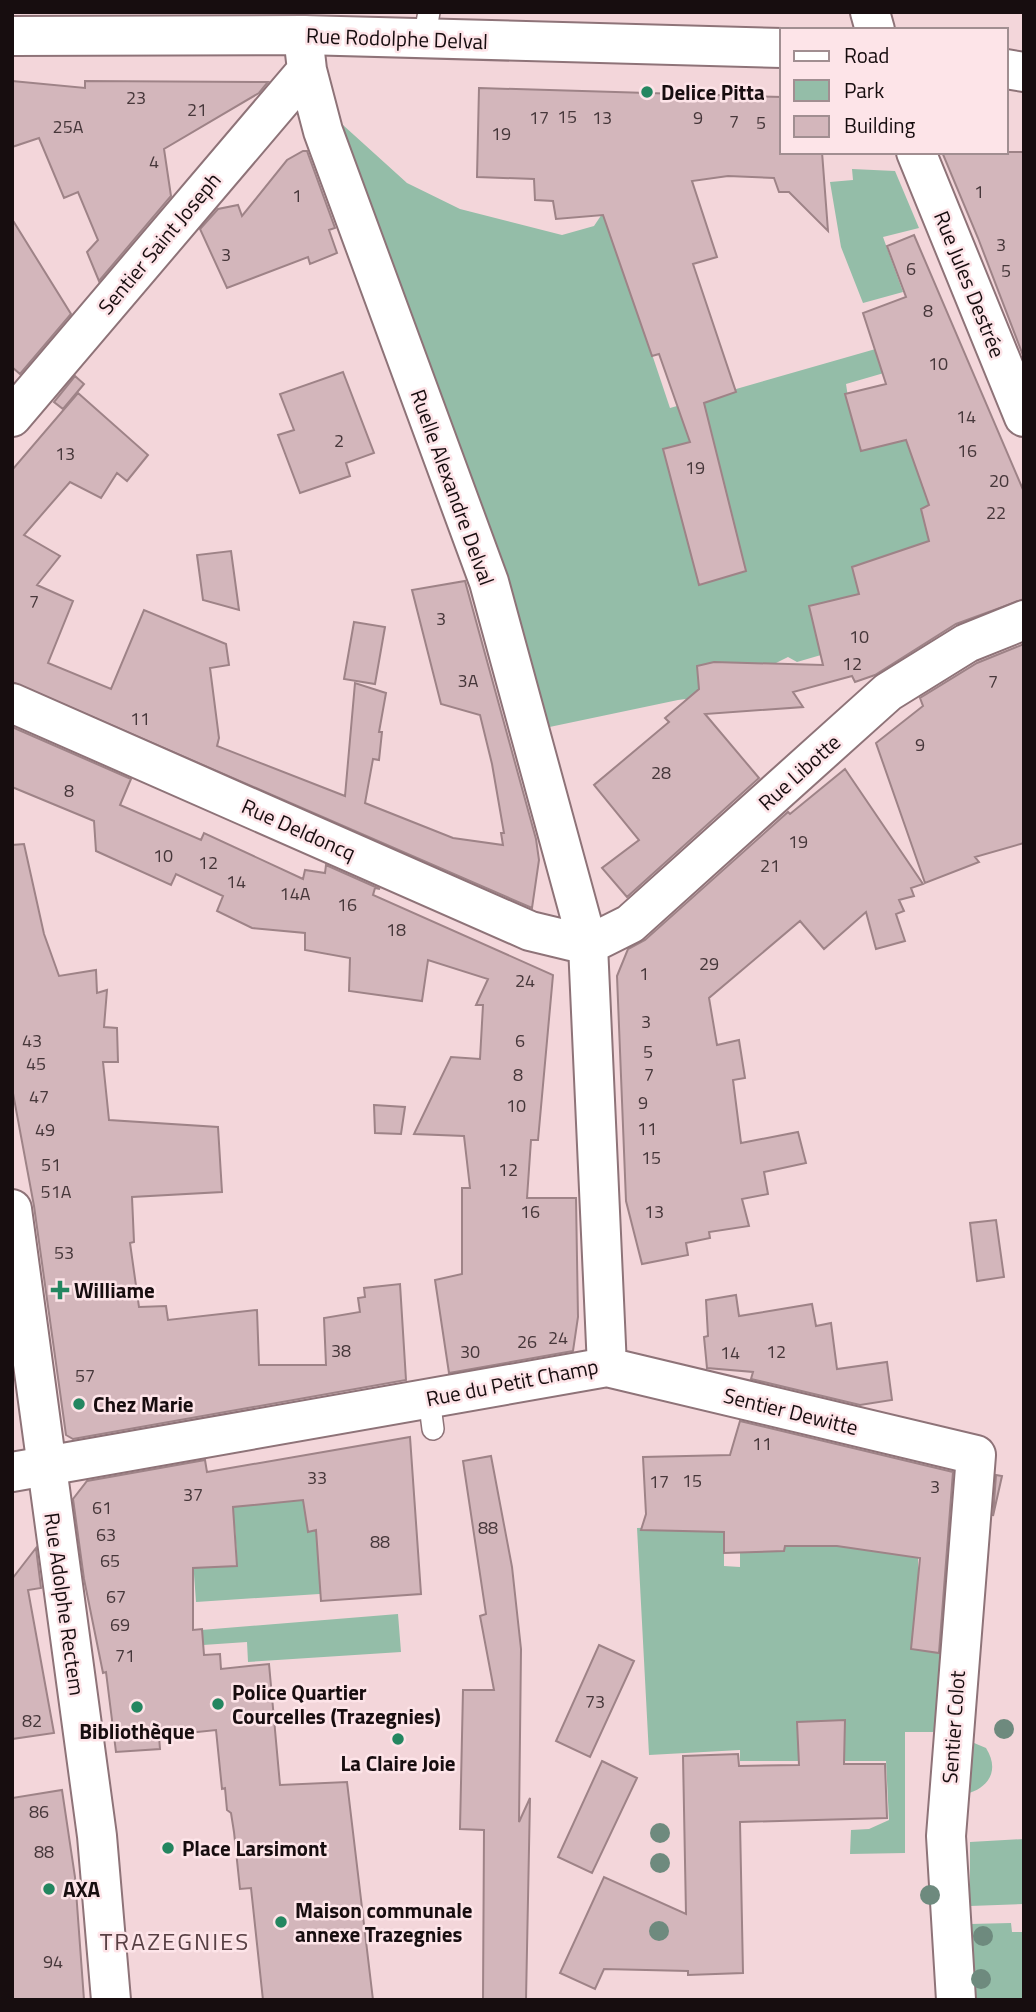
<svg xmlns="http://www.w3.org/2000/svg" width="1036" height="2012" font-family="'Titillium Web',sans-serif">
  <rect width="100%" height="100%" fill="#f3d6da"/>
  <path fill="#94bda8" d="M333 116 407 183 460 209 562 235 594 226 604 211 670 408 900 342 908 366 846 384 849 404 905 430 946 525 845 648 797 662 788 657 774 664 786 686 678 700 540 729Z
    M852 169 895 171 919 228 883 237 903 292 863 303 841 247 830 182 853 180Z
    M303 1487 396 1589 196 1602 194 1574 135 1579 132 1562 237 1557 235 1527 192 1530 189 1502Z
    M724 1516V1566L740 1567V1545L787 1538 918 1551V1577L932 1579 934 1562 950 1563 948 1606H915L914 1643H948L942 1726 933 1732H905V1853L850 1854 851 1830 869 1829 889 1820 886 1761H740V1750L649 1755 637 1528 709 1526Z
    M398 1614 401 1652 248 1662 247 1642 203 1645 201 1630Z
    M967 1740 986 1748C1000 1770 989 1788 966 1794Z
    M1024 1839V1904L970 1906V1842Z
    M1011 1923 1012 1932H1024V2000H974L970 1924Z"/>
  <path fill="#d3b6bb" stroke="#9e8387" stroke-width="2" d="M12 81 85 88V81L268 82 259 93 164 149 171 196 99 281 87 252 98 240 78 192 64 198 39 138 12 147Z
    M479 88 782 97V152H822L828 231 789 192H779L774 178 728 176 692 181 717 257 693 264 736 392 704 403 746 571 699 585 663 449 690 442 659 354 652 356 603 215 556 219 553 201 535 200 534 179 477 177Z
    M303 151H307L335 228 329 230 337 253 310 264 308 257 227 288 200 229 218 209 238 205 242 216 287 160Z
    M942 152H1024V358L978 238Z
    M12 219 71 314 20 374 12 367Z
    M914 235 1024 492V599L956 624 875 675 855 682 852 676 793 692 803 707 705 714 759 778 627 897 602 868 639 840 594 785 669 722 665 718 699 689 697 666 714 662 823 665 809 606 859 594 852 567 929 541 921 509 929 505 906 440 861 451 845 394 886 384 863 313 906 297 887 246Z
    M343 372 374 453 346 463 350 476 300 493 278 435 294 430 280 394Z
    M75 376 84 384 63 409 54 402Z
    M78 393 148 455 127 481 117 473 101 498 70 482 24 535 60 556 37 585 73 601 48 663 111 689 144 610 226 644 229 665 210 668 219 738 217 746 345 796 355 683 386 693 379 732H382L379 760 373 759 365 803 453 838 503 845 501 833H504L492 764 480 715 441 704 412 590 465 581 536 839 539 860 532 908 12 682V470Z
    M231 551 239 610 203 600 197 555Z
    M354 622 385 627 375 684 344 679Z
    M1024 644V843L975 857 979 862 925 883 876 743 923 706 920 698 977 663Z
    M12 727 131 779 120 805 201 840 204 833 303 879 305 870 325 873 326 865 380 889 375 888 373 895 553 975 538 1140H531L527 1198H576L578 1317 573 1351 449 1373 435 1280 462 1274V1188H470L464 1136 414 1134 451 1057 480 1059 483 1005H476L488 979 428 960 422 1001 349 991 350 958 305 950V933L252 928 217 911 223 896 176 874 171 885 96 851 94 821 12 787Z
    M845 769 923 884 911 888 914 896 899 900 904 911 896 914 905 941 876 949 866 912 824 949 800 921 709 998 717 1045 739 1040 745 1078 733 1080 741 1143 798 1132 806 1163 764 1172 768 1194 742 1199 749 1226 709 1232 710 1238 686 1243 688 1255 642 1264 626 1201 617 976 628 949 645 940 788 812 790 814Z
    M24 844 44 934 59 976 96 970 97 993 107 990 104 1027 117 1028 118 1062H103L109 1120 218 1127 222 1192 132 1197 134 1242 130 1243 139 1307 166 1306 168 1320 257 1310 259 1365H326L324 1318 360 1312 358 1298 365 1297 364 1288 400 1284 406 1380 73 1439 66 1435 34 1206 12 1088V845Z
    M374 1105 405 1107 401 1134 375 1133Z
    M996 1220 1004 1277 977 1281 970 1223Z
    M736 1295 739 1316 812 1304 816 1326 831 1323 837 1369 887 1362 892 1400 860 1405 751 1379 753 1372 707 1368 704 1337 708 1336 706 1300Z
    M740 1421 953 1472 939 1653 911 1649 920 1558 837 1546H785L784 1551 724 1553V1532L641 1530 646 1514 643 1457 730 1455Z
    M410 1437 421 1594 321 1601 316 1530 308 1532 303 1500 233 1507 237 1566 193 1568V1630L202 1629 204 1655 220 1654 221 1669 269 1664 280 1785 347 1782 373 2000H263L251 1888 240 1889 234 1832 231 1813 227 1810 225 1788 222 1789 216 1730 159 1736 160 1749 116 1752 106 1672 103 1673 84 1579 73 1499 87 1481 205 1460 207 1472Z
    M491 1456 512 1567 521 1649 519 1822 530 1798 526 2000H483L484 1830 460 1829 463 1690H494L480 1616 486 1614 463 1461Z
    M996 1475 1002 1476 993 1516Z
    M36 1548 41 1588 28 1590 54 1733 12 1739V1579Z
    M599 1645 634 1661 590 1757 556 1741Z
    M845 1720 844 1764H885L887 1818 740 1822 743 1973 688 1975V1971L604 1969 595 1989 560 1973 604 1877 686 1914 683 1756 738 1754 739 1766 799 1765 797 1722Z
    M602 1761 637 1778 592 1873 558 1857Z
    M62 1790 75 1877 84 2000H12V1798Z"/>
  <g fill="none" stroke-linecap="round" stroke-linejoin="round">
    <defs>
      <path id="lane" d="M424 39 429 12
        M429 1398 433 1429"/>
      <path id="street" d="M870 12 875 30
        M12 417 307 70
        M12 703 530 931 588 945
        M588 945 630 924 888 692 967 643 1024 620
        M607 1367 976 1455 946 1836 956 2000
        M12 1472 607 1367 588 945 489 582 323 131 307 70 303 35"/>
      <path id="secondary" d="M12 36 303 35 782 48
        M1006 69 1024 72
        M916 152 1024 417
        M12 1209 97 1836 111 2000"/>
    </defs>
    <use href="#lane" stroke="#8e7378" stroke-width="24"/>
    <use href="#street" stroke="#8e7378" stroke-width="42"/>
    <use href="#secondary" stroke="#8e7378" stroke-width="42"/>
    <use href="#lane" stroke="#fff" stroke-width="21"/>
    <use href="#street" stroke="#fff" stroke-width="38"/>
    <use href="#secondary" stroke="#fff" stroke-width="38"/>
  </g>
  <g fill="#6e8a7e">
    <circle cx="1004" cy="1729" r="10"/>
    <circle cx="660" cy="1833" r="10"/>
    <circle cx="660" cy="1863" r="10"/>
    <circle cx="930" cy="1895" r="10"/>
    <circle cx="659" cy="1931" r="10"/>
    <circle cx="983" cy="1936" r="10"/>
    <circle cx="981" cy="1979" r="10"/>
  </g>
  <g fill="#248660" stroke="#fde4e8" stroke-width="2.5">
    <circle cx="647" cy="92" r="7"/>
    <path d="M56.5 1279.5h7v7h7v7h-7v7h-7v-7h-7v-7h7z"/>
    <circle cx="79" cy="1404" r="7"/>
    <circle cx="218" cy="1704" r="7"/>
    <circle cx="137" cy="1707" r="7"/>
    <circle cx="398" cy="1739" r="7"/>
    <circle cx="168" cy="1848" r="7"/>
    <circle cx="49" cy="1889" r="7"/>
    <circle cx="281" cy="1922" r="7"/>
  </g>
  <g text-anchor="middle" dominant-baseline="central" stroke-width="5" stroke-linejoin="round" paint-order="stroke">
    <g font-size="18" fill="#46373a">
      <text x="136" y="97">23</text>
      <text x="197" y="109">21</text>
      <text x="567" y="116">15</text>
      <text x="539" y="117">17</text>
      <text x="602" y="117">13</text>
      <text x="698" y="117">9</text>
      <text x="734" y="121">7</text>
      <text x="761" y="122">5</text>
      <text x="68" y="126">25A</text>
      <text x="501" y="133">19</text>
      <text x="154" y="161">4</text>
      <text x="979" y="191">1</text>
      <text x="297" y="195">1</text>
      <text x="1001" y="244">3</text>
      <text x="226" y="254">3</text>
      <text x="911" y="268">6</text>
      <text x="1006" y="270">5</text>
      <text x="928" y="310">8</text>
      <text x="938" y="363">10</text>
      <text x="966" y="416">14</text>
      <text x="339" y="440">2</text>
      <text x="967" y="450">16</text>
      <text x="65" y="453">13</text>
      <text x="695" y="467">19</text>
      <text x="999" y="480">20</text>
      <text x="996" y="512">22</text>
      <text x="34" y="601">7</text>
      <text x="441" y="618">3</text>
      <text x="859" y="636">10</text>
      <text x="852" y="663">12</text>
      <text x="468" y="680">3A</text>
      <text x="993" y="681">7</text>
      <text x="140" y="718">11</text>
      <text x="920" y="744">9</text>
      <text x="661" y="772">28</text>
      <text x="69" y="790">8</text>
      <text x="798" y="841">19</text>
      <text x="163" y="855">10</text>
      <text x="208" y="862">12</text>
      <text x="770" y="865">21</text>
      <text x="236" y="881">14</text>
      <text x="295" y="893">14A</text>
      <text x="347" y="904">16</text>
      <text x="396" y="929">18</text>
      <text x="709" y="963">29</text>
      <text x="644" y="973">1</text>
      <text x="525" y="980">24</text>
      <text x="646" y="1021">3</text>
      <text x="32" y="1040">43</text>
      <text x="520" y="1040">6</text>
      <text x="648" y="1051">5</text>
      <text x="36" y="1063">45</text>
      <text x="518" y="1074">8</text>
      <text x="649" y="1074">7</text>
      <text x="39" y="1096">47</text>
      <text x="643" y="1102">9</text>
      <text x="516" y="1105">10</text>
      <text x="647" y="1128">11</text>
      <text x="45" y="1129">49</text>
      <text x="651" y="1157">15</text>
      <text x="51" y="1164">51</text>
      <text x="508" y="1169">12</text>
      <text x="56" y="1191">51A</text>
      <text x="530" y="1211">16</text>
      <text x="654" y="1211">13</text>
      <text x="64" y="1252">53</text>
      <text x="558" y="1337">24</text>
      <text x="527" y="1341">26</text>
      <text x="341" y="1350">38</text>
      <text x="470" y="1351">30</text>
      <text x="776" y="1351">12</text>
      <text x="730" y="1352">14</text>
      <text x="85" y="1375">57</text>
      <text x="762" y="1443">11</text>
      <text x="317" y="1477">33</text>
      <text x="692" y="1480">15</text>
      <text x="659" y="1481">17</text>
      <text x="935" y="1486">3</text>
      <text x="193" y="1494">37</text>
      <text x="102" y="1507">61</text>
      <text x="488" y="1527">88</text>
      <text x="106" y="1534">63</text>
      <text x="380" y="1541">88</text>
      <text x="110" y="1560">65</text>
      <text x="116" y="1596">67</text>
      <text x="120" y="1624">69</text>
      <text x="125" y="1655">71</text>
      <text x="595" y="1701">73</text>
      <text x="32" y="1720">82</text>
      <text x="39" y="1811">86</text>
      <text x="44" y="1851">88</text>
      <text x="53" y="1961">94</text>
    </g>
    <g font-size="21" fill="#170d0f" stroke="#fde4e8">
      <text transform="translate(397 38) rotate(2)">Rue Rodolphe Delval</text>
      <text transform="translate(159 243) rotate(-50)">Sentier Saint Joseph</text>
      <text transform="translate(970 284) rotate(68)">Rue Jules Destrée</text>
      <text transform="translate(453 487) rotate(70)">Ruelle Alexandre Delval</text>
      <text transform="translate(799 772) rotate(-42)">Rue Libotte</text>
      <text transform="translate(299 829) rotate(24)">Rue Deldoncq</text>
      <text transform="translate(512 1382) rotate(-11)">Rue du Petit Champ</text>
      <text transform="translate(791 1411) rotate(14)">Sentier Dewitte</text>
      <text transform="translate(65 1604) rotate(82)">Rue Adolphe Rectem</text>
      <text transform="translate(953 1727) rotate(-86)">Sentier Colot</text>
    </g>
    <g font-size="21" font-weight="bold" fill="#170d0f" stroke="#fde4e8" text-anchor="start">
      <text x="661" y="92">Delice Pitta</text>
      <text x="74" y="1290">Williame</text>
      <text x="93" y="1404">Chez Marie</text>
      <text x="232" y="1692">Police Quartier<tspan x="232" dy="24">Courcelles (Trazegnies)</tspan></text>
      <text x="137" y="1731" text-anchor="middle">Bibliothèque</text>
      <text x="398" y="1763" text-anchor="middle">La Claire Joie</text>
      <text x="182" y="1848">Place Larsimont</text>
      <text x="63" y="1889">AXA</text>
      <text x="295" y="1910">Maison communale<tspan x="295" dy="24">annexe Trazegnies</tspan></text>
    </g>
    <g font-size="24" letter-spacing="2" fill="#584044" stroke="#fde4e8">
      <text x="175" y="1941">TRAZEGNIES</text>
    </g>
  </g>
  <rect width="1036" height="2012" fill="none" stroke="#170d0f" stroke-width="28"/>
  <rect x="780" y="28" width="228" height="126" fill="#fde4e8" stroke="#a18e91" stroke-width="2"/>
  <rect x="794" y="51" width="35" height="10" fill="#ffffff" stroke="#a18e91" stroke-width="2"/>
  <text x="844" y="63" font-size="21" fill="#170d0f">Road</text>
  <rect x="794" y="80" width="35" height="21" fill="#94bda8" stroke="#a18e91" stroke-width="2"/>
  <text x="844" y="98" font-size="21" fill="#170d0f">Park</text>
  <rect x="794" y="116" width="35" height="21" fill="#d3b6bb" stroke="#a18e91" stroke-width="2"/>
  <text x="844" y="133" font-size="21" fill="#170d0f">Building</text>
</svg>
